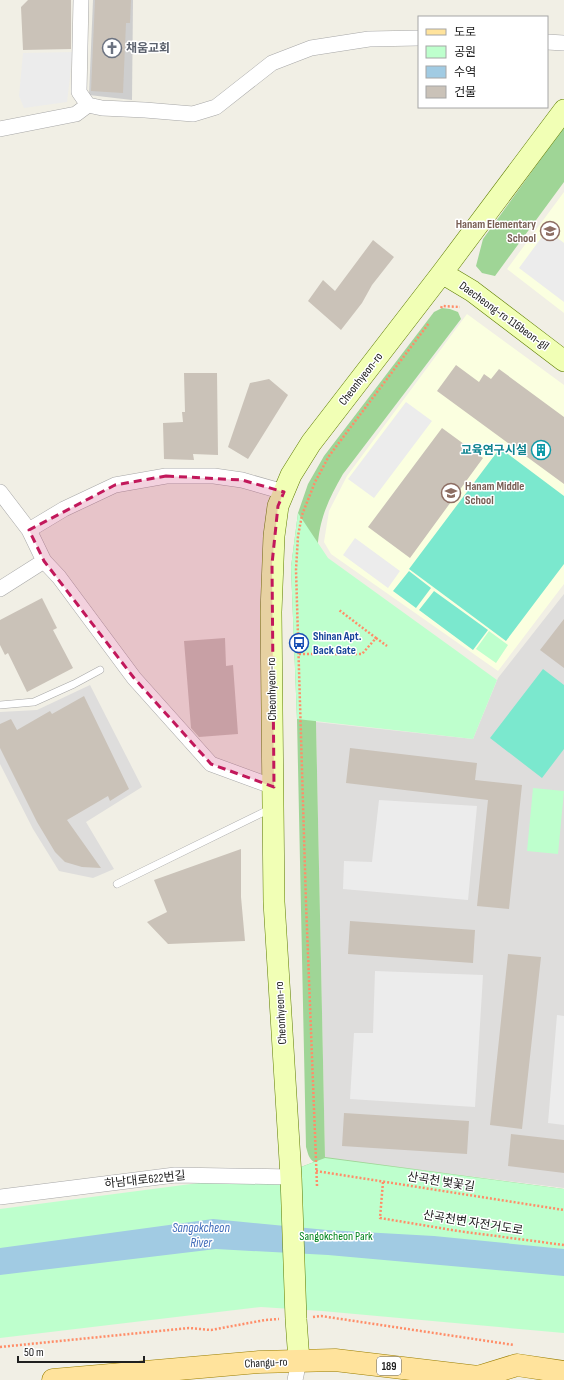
<svg xmlns="http://www.w3.org/2000/svg" width="564" height="1380" font-family="'Sofia Sans Condensed','Noto Sans KR',sans-serif">
  <rect width="100%" height="100%" fill="#f1efe5"/>
  <path fill="#dedddc" d="M564 594V1188L325 1158 316 722 473 739 498 678Z
    M90 685 142 787 86 822 114 869 93 878 59 871 33 829 0 764V712L37 710Z"/>
  <path fill="#fbffe0" d="M564 192V313L507 269Z
    M467 314 564 385V584L498 671 331 554 324 542 329 511 347 476Z"/>
  <path fill="#cecece" d="M93 0H133L132 100 89 95Z"/>
  <path fill="#9fd596" d="M564 127V182L495 276 482 273 476 266 483 239Z
    M442 308 450 309 458 312 461 319 343 474C330 497 321 514 318 542L316 722 325 1157 564 1189 264 1181 314 1162C308 1158 308 1153 306 1147L297 719 291 567 298 513 308 484 324 456 434 312Z"/>
  <path fill="#beffcd" d="M298 513 328 558 497 680 473 739 297 719 291 567Z
    M489 631 508 645 496 663 476 649Z
    M533 788 564 791 558 854 527 851Z
    M325 1158 564 1189V1333L322 1311 261 1307 0 1338V1209L229 1179 264 1181Z"/>
  <path fill="#7be8ce" d="M500 448 564 496V564L506 641 409 569Z
    M409 571 431 588 416 608 393 591Z
    M434 591 488 630 473 650 419 610Z
    M543 669 564 685V749L542 778 490 738Z"/>
  <path fill="#ececec" d="M73 52 67 102 24 108 19 96 23 53Z
    M547 230 564 243V302L519 268Z
    M406 402 432 421 374 498 348 479Z
    M355 538 400 571 388 588 343 555Z
    M379 800 477 806 468 900 343 889 344 861 372 862Z
    M375 971 483 975 475 1107 350 1099 354 1033H373Z
    M557 1015 564 1016V1125L548 1123Z"/>
  <path fill="#a1cbe3" d="M213 1219 327 1230 434 1236 564 1249V1276L328 1255 216 1249 0 1275V1248Z"/>
  <path fill="#cac2b8" d="M28 0H71V49L23 50 21 7Z
    M95 0H131L130 23H126L123 93 91 91Z
    M373 240 394 257 372 285 362 303 341 330 308 301 323 280 335 291Z
    M456 365 479 382 484 374 491 379 499 369 564 417V484L437 391Z
    M184 373H217L218 455 193 454 194 460 164 459 163 423 183 422 182 412H185Z
    M269 379 288 395 248 459 228 447 250 383Z
    M442 428 483 458 410 558 368 527Z
    M42 598 57 628 53 630 73 668 27 692 8 653 5 655 0 645V620Z
    M564 619V668L540 650Z
    M225 638 226 666 233 665 238 734 199 737 191 728 184 641Z
    M84 696 129 789 110 801 108 796 67 820 101 868 82 867 65 862 55 852 37 822 0 748V724L11 719 17 730 50 711 52 714Z
    M350 748 477 763 475 780 522 785 509 909 477 906 488 800 346 783Z
    M241 849V897L245 941 168 944 147 922 167 912 154 880Z
    M350 921 475 930 473 963 348 954Z
    M508 954 541 957 522 1129 490 1125Z
    M344 1113 469 1121 467 1154 342 1146Z
    M511 1134 564 1140V1173L508 1166Z"/>
  <g fill="none" stroke-linecap="round" stroke-linejoin="round">
    <defs>
      <path id="service" d="M0 705 34 702 74 684 100 670
        M117 884 270 809"/>
      <path id="minor" d="M81 0 79 92 88 105
        M547 42 564 43
        M0 129 76 114 88 105 102 108 145 110 193 114 216 107 272 63 311 48 369 39 419 38
        M0 492 29 530
        M0 589 44 561
        M274 787 211 764 134 678 59 577 44 561 29 530 64 509 115 485 166 476H214L242 480 284 492
        M0 1197 175 1175 291 1177
        M295 1380 299 1361"/>
      <path id="secondary" d="M442 273 472 291 564 361
        M299 1361 296 1319 291 1177 274 902 271 612 274 536 278 506 291 475 311 443 442 273 564 110"/>
      <path id="primary" d="M478 1377 517 1365 564 1372
        M53 1380 259 1362 335 1360 478 1377 485 1380"/>
    </defs>
    <use href="#service" stroke="#a7a7a7" stroke-width="8"/>
    <use href="#minor" stroke="#a7a7a7" stroke-width="16"/>
    <use href="#secondary" stroke="#5e7d00" stroke-width="22"/>
    <use href="#primary" stroke="#9b7e00" stroke-width="23"/>
    <path stroke="#ff8d68" stroke-width="2.5" stroke-dasharray="2 2" stroke-linecap="butt" d="M441 308 442 306 460 307
      M376 638 387 646
      M299 654H362L376 638 339 610
      M316 1171 564 1210
      M383 1182 380 1218 458 1231 564 1245
      M317 1186 306 903 296 570 298 536 302 515 315 482 329 456 429 323
      M313 1317 321 1316 514 1345
      M0 1347 189 1328 211 1330 265 1320 279 1319"/>
    <use href="#service" stroke="#fff" stroke-width="7"/>
    <use href="#minor" stroke="#fff" stroke-width="15"/>
    <use href="#secondary" stroke="#f1ffb5" stroke-width="21"/>
    <use href="#primary" stroke="#ffe39c" stroke-width="22"/>
  </g>
  <path fill="#c2185b" fill-opacity="0.2" stroke="#c2185b" stroke-width="3" stroke-dasharray="8 5" stroke-linejoin="round" d="M166 476 242 480 284 492 278 506 272 564 274 787 211 764 134 678 44 561 29 530 115 485Z"/>
  <defs>
    <symbol id="church-ring" viewBox="-11 -11 22 22"><circle r="9.5" fill="#fff" stroke="#6b7280" stroke-width="1.5"/><path d="M-1.2-6h2.4v3.5h3.3v2.4h-3.3V6h-2.4V-.1h-3.3v-2.4h3.3Z" fill="#6b7280"/></symbol>
    <symbol id="school-ring" viewBox="-11 -11 22 22"><circle r="9.5" fill="#fff" stroke="#8d6e63" stroke-width="1.5"/><path d="M0-5L7-2L0 1L-7-2ZM-4 1L0 2.5L4 1V4Q0 6-4 4Z" fill="#8d6e63"/></symbol>
    <symbol id="building-ring" viewBox="-11 -11 22 22"><circle r="9.5" fill="#fff" stroke="#0f9aa8" stroke-width="1.5"/><path d="M-4-6H4V6H1V3H-1V6H-4ZM-2.5-4.3h1.7v1.8h-1.7ZM.8-4.3h1.7v1.8H.8ZM-2.5-1h1.7V.8h-1.7ZM.8-1h1.7V.8H.8Z" fill="#0f9aa8"/></symbol>
    <symbol id="bus-ring" viewBox="-11 -11 22 22"><circle r="9.5" fill="#fff" stroke="#1a4fb4" stroke-width="1.5"/><path d="M-5-6H5V4H4V6H2V4H-2V6H-4V4H-5ZM-3.5-4V0h7V-4ZM-3.5 1.2v1.5H-2V1.2ZM2 1.2v1.5H3.5V1.2Z" fill="#1a4fb4"/></symbol>
  </defs>
  <g fill-rule="evenodd">
    <use href="#church-ring" x="101" y="37" width="22" height="22"/>
    <use href="#school-ring" x="539" y="220" width="22" height="22"/>
    <use href="#building-ring" x="530" y="439" width="22" height="22"/>
    <use href="#school-ring" x="440" y="482" width="22" height="22"/>
    <use href="#bus-ring" x="288" y="632" width="22" height="22"/>
  </g>
  <g text-anchor="middle" dominant-baseline="central" stroke-width="3" stroke-linejoin="round" paint-order="stroke">
    <rect fill="#fff" stroke="#636363" stroke-width="1" x="377" y="1357" width="24" height="18" rx="3"/>
    <g font-size="11" font-weight="bold" fill="#202020">
      <text x="389" y="1366">189</text>
    </g>
    <g font-size="12" font-weight="bold" fill="#5b616d" stroke="#fff" text-anchor="start">
      <text x="126" y="48">채움교회</text>
    </g>
    <g font-size="12" font-weight="bold" fill="#785e54" stroke="#fff" text-anchor="end">
      <text x="536" y="224">Hanam Elementary<tspan x="536" dy="14">School</tspan></text>
      <text x="465" y="486" text-anchor="start">Hanam Middle<tspan x="465" dy="14">School</tspan></text>
    </g>
    <g font-size="12" fill="#202020" stroke="#fff">
      <text transform="translate(504 316) rotate(36)">Daecheong-ro 116beon-gil</text>
      <text transform="translate(361 379) rotate(-52)">Cheonhyeon-ro</text>
      <text transform="translate(272 689) rotate(-91)">Cheonhyeon-ro</text>
      <text transform="translate(281 1013) rotate(-93)">Cheonhyeon-ro</text>
      <text transform="translate(145 1180) rotate(-6)">하남대로622번길</text>
      <text transform="translate(441 1182) rotate(9)">산곡천 벚꽃길</text>
      <text transform="translate(473 1223) rotate(9)">산곡천변 자전거도로</text>
      <text transform="translate(266 1363) rotate(-3)">Changu-ro</text>
    </g>
    <g font-size="12" font-weight="bold" fill="#0d838f" stroke="#fff" text-anchor="end">
      <text x="527" y="450">교육연구시설</text>
    </g>
    <g font-size="12" font-weight="bold" fill="#164399" stroke="#fff" text-anchor="start">
      <text x="313" y="636">Shinan Apt.<tspan x="313" dy="14">Back Gate</tspan></text>
    </g>
    <g font-size="12" fill="#01851f" stroke="#fff">
      <text x="336" y="1236">Sangokcheon Park</text>
    </g>
    <g font-size="13" font-style="italic" fill="#416cba" stroke="#fff">
      <text x="201" y="1228">Sangokcheon<tspan x="201" dy="15">River</tspan></text>
    </g>
  </g>
  <rect x="418" y="16" width="130" height="92" fill="#ffffff" stroke="#a6a6a6"/>
  <rect x="426" y="29" width="20" height="6" fill="#ffe39c" stroke="#a6a6a6"/>
  <text x="454" y="36" font-size="12" fill="#202020">도로</text>
  <rect x="426" y="46" width="20" height="12" fill="#beffcd" stroke="#a6a6a6"/>
  <text x="454" y="56" font-size="12" fill="#202020">공원</text>
  <rect x="426" y="66" width="20" height="12" fill="#a1cbe3" stroke="#a6a6a6"/>
  <text x="454" y="76" font-size="12" fill="#202020">수역</text>
  <rect x="426" y="86" width="20" height="12" fill="#cac2b8" stroke="#a6a6a6"/>
  <text x="454" y="96" font-size="12" fill="#202020">건물</text>
  <path d="M18 1356v6h126v-6" fill="none" stroke="#202020" stroke-width="2"/>
  <text x="24" y="1356" font-size="12" fill="#202020" stroke="#ffffff" stroke-width="3" paint-order="stroke">50 m</text>
</svg>
